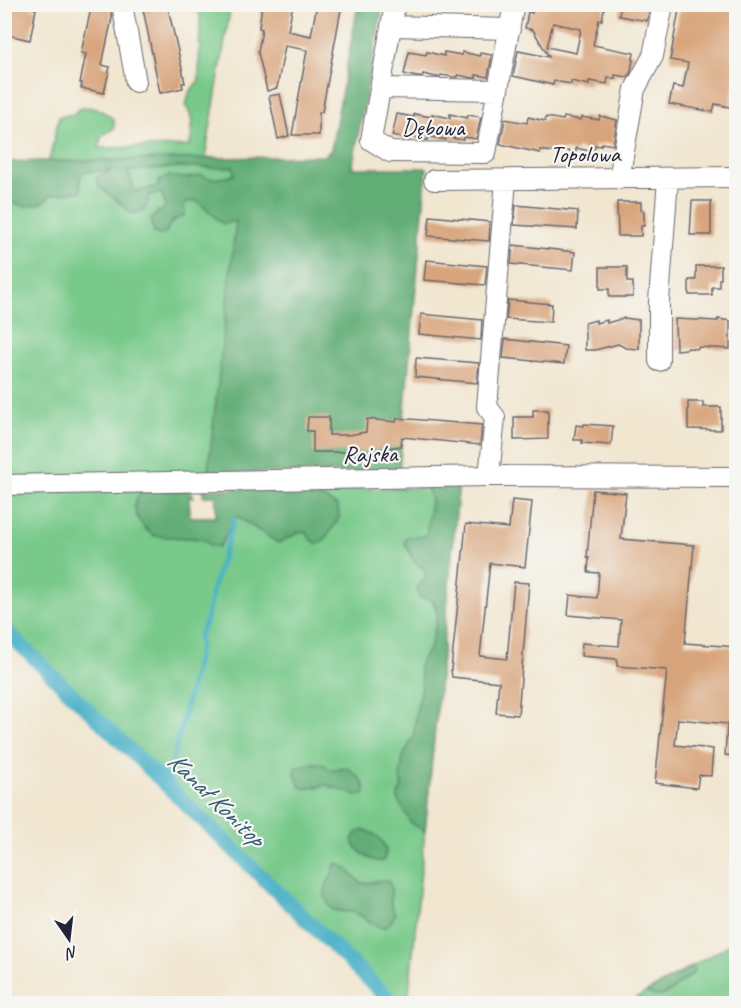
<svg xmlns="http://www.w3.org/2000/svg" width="741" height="1008" font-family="Caveat,sans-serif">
  <rect width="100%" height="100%" fill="#f6f6f2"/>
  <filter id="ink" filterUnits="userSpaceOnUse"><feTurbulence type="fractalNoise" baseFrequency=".0167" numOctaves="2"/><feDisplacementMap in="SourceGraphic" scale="12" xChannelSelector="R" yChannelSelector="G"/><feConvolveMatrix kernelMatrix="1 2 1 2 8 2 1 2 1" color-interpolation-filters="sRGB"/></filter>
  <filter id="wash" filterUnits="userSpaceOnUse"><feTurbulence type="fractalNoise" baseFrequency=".008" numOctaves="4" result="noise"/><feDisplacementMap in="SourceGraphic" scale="24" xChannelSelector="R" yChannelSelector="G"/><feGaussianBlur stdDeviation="1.35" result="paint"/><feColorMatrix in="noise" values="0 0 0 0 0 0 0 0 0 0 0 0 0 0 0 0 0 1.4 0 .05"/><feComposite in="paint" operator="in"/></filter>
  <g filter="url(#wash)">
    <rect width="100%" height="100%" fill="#f1e6d0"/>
    <path fill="#78c98a" stroke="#4d7662" stroke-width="1.5" d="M196 5H231L205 158H232L239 203 208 473 5 479 4 162 49 161 59 117 74 114C83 100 105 111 114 120V128L101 137 99 148 190 146 193 120 186 106 189 93 199 80 200 16Z
      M459 481 408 1003H401L5 624 4 492 189 490 194 497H189L190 517H216V496H203L312 489 428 488Z
      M736 941V1003L626 1004Z"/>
    <path fill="#62ad76" stroke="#426858" stroke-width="1.5" fill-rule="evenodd" d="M358 5H383L352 168H427L399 472 208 473 236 221 223 224 197 201 188 202 184 205 185 215C175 219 169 223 166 233L160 235 154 233 151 220 158 212 163 210 165 205 162 193 149 195 147 205 143 211 132 214 123 205 99 187 96 178 112 170 83 172 80 178 81 191 51 195 45 201 36 205 25 206 5 201V162L324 156 331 150ZM233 166 234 175C224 178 211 181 202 175L186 178 167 176 159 181 158 186 135 192 130 176 127 171 183 167 226 168Z
      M459 481 425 831 411 823 398 800V795L402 787 400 777 403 757 414 735 415 718 422 686 419 667 421 660 430 648 436 624 437 613 434 603 429 599 421 598 417 592 418 585 425 580 426 573 424 568C412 564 412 554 405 544L406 537H420L426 535 431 502 428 488Z
      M298 488 318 489 317 495 338 506 339 518 324 541 318 544 310 539 306 532 298 533 278 543 238 517H233L232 524 219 547 212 546 202 539 155 536C145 531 133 516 135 504 135 499 139 495 141 491L189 490 194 497H189L190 517H216V496H203V489Z
      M314 763 323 764 331 770 348 768C357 775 368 783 364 795L359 796 326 785 306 789 300 787 295 774V767Z
      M363 830C377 833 392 845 383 861 371 863 355 850 352 839L356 833Z
      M337 863 346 868 361 883C371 883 379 879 389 880L391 888V905L395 914 392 921 384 928C370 925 366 917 355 913 348 911 338 912 332 909 327 905 325 897 325 892 325 882 334 876 334 866Z
      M693 966 694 971 691 976C674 983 667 1005 647 992Z"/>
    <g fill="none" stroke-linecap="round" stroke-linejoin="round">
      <path stroke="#48b0c7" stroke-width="4.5" d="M165 784 170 771 198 657 200 643 199 636 206 621 213 588 234 519"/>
      <path stroke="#48b0c7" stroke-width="15" d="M4 629 394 1004"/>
    </g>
    <g id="blocks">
      <path fill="#d8a47c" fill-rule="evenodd" d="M14 4 36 9 30 40 7 35 10 21 5 20 8 7 13 8Z
        M92 4 110 6 112 18 102 65 110 67 104 93 81 88 82 83H80L86 54 81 53Z
        M142 4H167L182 68 185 83H182L183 88 160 93Z
        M262 4H293L288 31 311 36 317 4H342L322 112H319V135H292L307 50 285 46 277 88 267 91 258 52 262 29 259 28Z
        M534 4H605L602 20H599L593 45 634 53 631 71 628 77 615 75V79L608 77 607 84 589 81V85L571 81V84L554 81 553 85 513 76 518 51 549 57 533 30 525 28 528 12 532 13ZM553 23 581 29 576 53 547 47Z
        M621 4H651L647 21 619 16Z
        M680 4H736V74L730 107 715 104 713 112 669 104 673 86 683 88 688 63 670 60Z
        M409 52 426 55 427 52 444 56V52L462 55V52L480 56V53L492 55 488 77 476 75V78H473L458 75V77H454L441 75 440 77H436L423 74 422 77H417L404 74Z
        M280 94 289 136 278 139 269 96Z
        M397 114 414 117V114L432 117V114L450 118V114L467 118 468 115 481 117 476 139 464 137 463 140 446 137V140L428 136V140L410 137V140L392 136Z
        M600 116 617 120 613 145 602 143 601 146 595 145 594 152 576 148V152L558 150V153L540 150V153L500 144 505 119 527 123 528 117 545 121 546 117 563 120 564 117 581 120 582 117 599 120Z
        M692 201H711V235H690Z
        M617 202H641V210L644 211V226H641V236H618Z
        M516 205 578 211 577 229 514 225Z
        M430 216 490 222 489 241 428 236Z
        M513 245 575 252 573 270 511 264Z
        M426 260 487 266 485 285 424 280Z
        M696 266H721V279H719V287H712V295H689V280H696Z
        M600 267H627V282H633V297H609V289H600Z
        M508 300 552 304 551 322 506 319Z
        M421 314 482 320 481 340 419 334Z
        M624 318 639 320V349L626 348 618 344 595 350H585V323L596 320V323L607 320V323Z
        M675 319 718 321V319L730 321V349L698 347V349L688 348 687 349 676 350Z
        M505 339 566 346 564 364 503 358Z
        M416 358 479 363 477 383 415 377Z
        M688 402H703V407H721V430L688 429Z
        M533 410H548V439L514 440V417H533Z
        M308 417H329V435H348L366 432 367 419 396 422 397 418 482 425 480 445 402 437 401 446 363 452H313V431H307Z
        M584 424 613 426 611 445 582 443V440H574L576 425 584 426Z
        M593 490 626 493 621 539 694 545 685 643 736 647V756L725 755 727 724 678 719 675 745 713 749 711 776 699 775 697 788 655 783 667 670 617 666V659L581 656 582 643 619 646 621 620 568 615 570 595 597 598 599 573 588 572 589 557H587Z
        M512 500 532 502 525 567 490 563 480 656 507 659 514 582 529 583 518 715 496 713 499 682 452 677 451 670 466 524 509 528Z"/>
    </g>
  </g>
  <g filter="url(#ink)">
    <use href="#blocks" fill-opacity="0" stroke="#6a676f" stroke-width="1.5"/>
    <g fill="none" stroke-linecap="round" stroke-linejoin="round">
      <defs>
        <path id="minor" d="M122 4 136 82
          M395 4 371 140 390 152 486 153 514 4
          M392 26 510 29
          M381 88 498 90
          M619 179 635 89 653 56 663 4
          M434 180 736 177
          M659 361V301L668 178
          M489 476 495 417 487 407 506 180
          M4 485 489 476 736 477"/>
      </defs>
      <use href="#minor" stroke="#6a676f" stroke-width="22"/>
      <use href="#minor" stroke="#fff" stroke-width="20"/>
    </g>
  </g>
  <g text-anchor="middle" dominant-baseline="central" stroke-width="4.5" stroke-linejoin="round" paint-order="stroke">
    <g font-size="24" fill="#22223b" stroke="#f6f6f2">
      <text x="433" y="127">Dębowa</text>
      <text x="585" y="154">Topolowa</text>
      <text transform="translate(370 454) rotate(-1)">Rajska</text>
    </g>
    <g font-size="26" font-style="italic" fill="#315b73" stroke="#f6f6f2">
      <text transform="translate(216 799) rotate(44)">Kanał Konitop</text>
    </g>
  </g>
  <rect width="741" height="1008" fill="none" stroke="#f6f6f2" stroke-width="24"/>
  <g transform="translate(69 939) rotate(166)" stroke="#f6f6f2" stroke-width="4.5" paint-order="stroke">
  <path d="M0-4.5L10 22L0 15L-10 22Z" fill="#22223b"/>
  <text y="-9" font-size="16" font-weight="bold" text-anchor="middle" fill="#22223b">N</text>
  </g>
</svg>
